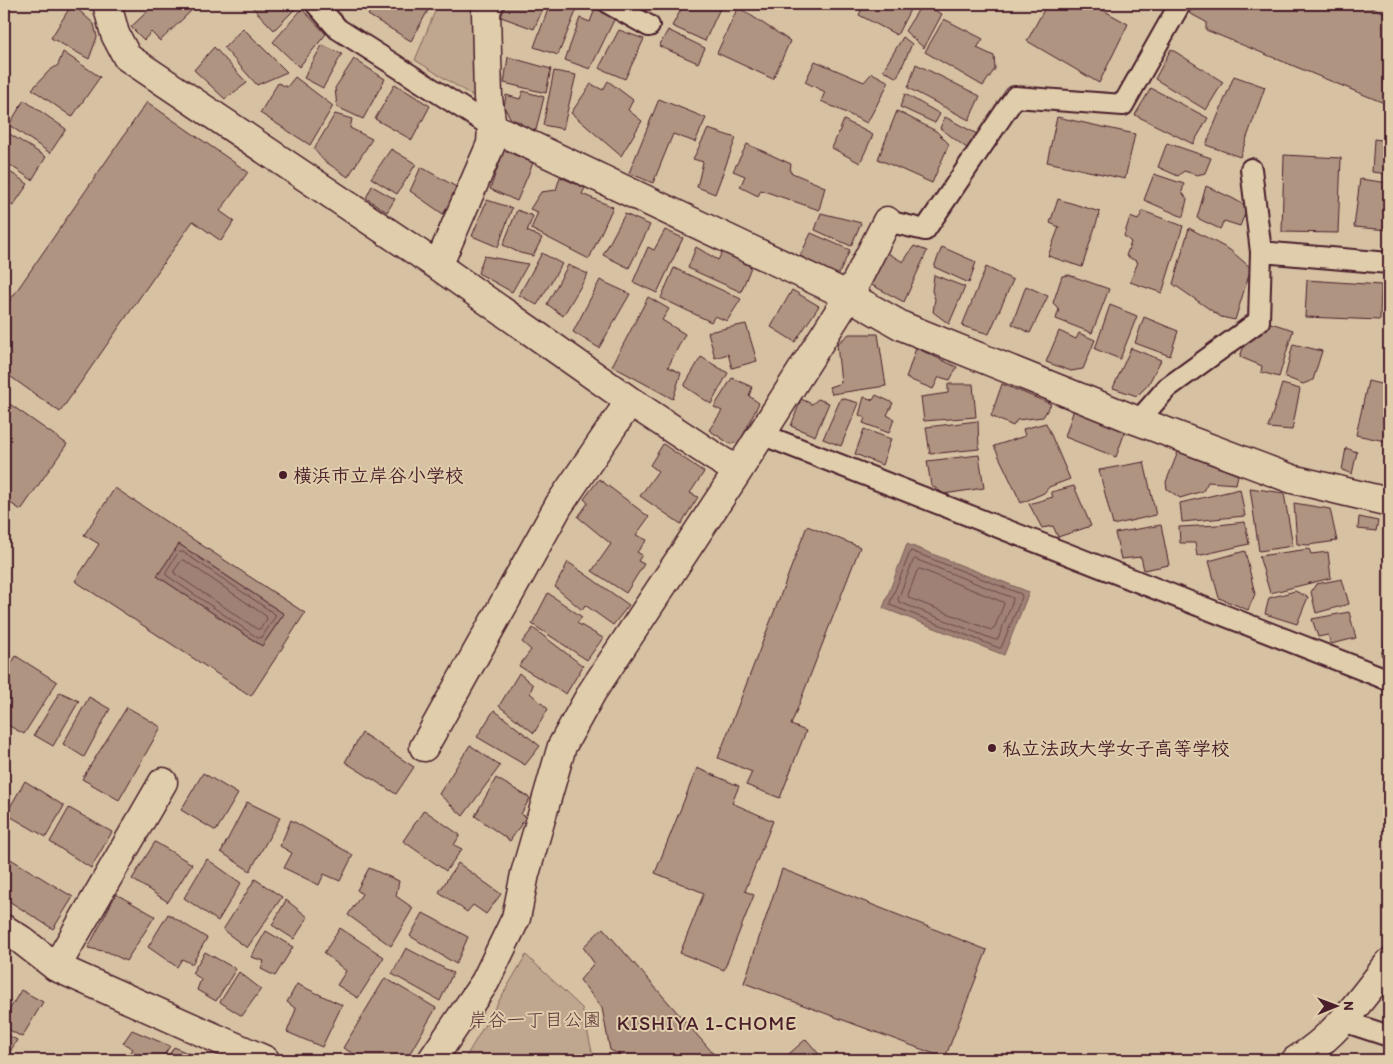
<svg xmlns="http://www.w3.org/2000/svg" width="1393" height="1064" font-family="Itim,'Klee One',sans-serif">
  <rect width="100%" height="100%" fill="#d6c2a3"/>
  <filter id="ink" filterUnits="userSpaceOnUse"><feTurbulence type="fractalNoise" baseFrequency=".02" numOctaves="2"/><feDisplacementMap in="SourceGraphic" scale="10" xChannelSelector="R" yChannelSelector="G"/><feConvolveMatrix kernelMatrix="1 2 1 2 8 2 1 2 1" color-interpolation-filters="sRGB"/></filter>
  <g filter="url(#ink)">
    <path fill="#bfa78f" stroke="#84635d" d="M438 4H475L476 98 415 60Z
      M526 955 582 1008 594 1060H464Z"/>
    <path fill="#9f8174" stroke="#7d5a57" d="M179 544 284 614 262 646 157 576Z
      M907 544 1029 592 1004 655 883 608Z"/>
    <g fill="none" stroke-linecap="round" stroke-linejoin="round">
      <path stroke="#6c4648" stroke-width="1" d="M911 551 1021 594 1022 597 1001 648H999L890 605V603Z
        M179 552H183L275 614V617L262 637 258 638 166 575V572Z
        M915 559 1013 598V600L998 639 995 640 899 602 898 599 913 561Z
        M184 560 266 616 267 619 260 629H257L175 574 174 571 181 561Z
        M920 569 1003 602 1004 604 994 629 991 630 909 598 908 595 917 571Z"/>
    </g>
    <path fill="#af9481" stroke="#4a1f2b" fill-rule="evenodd" d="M72 4 94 24 97 37 89 59 51 38Z
      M155 4H190L194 8 160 41 151 32 144 40 131 27Z
      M249 4H300L274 30Z
      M375 4H430L431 5 411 41 368 15Z
      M506 4H545L534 29 501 17Z
      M550 4H579L558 55 534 47Z
      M684 4H722L705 41 672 26Z
      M864 4H913L897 35 859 15Z
      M922 4 942 14 924 48 905 31Z
      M1047 4H1092L1128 24 1099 83 1027 41Z
      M1195 4H1316L1320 6 1321 4H1365L1389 15V105L1206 30V22L1189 13Z
      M738 7 790 41 773 79 717 53Z
      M302 9 326 34 299 67 273 42Z
      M595 9 616 16 590 69 565 60 580 18 590 22Z
      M944 19 983 39 977 48 994 56 995 69 983 86 925 52Z
      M243 28 287 72 257 85 224 48Z
      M619 30 644 39 625 79 599 68Z
      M668 30 705 48 698 63 659 46Z
      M903 37 912 44 897 78 883 70Z
      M322 45 342 54 323 88 304 78Z
      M214 47 247 83 225 99 194 70Z
      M1171 49 1223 82 1206 110 1155 79Z
      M63 52 100 77 72 117 32 89 49 71 58 65Z
      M508 57 551 69 546 93 504 83Z
      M354 59 385 79 363 119 337 107 335 88Z
      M815 61 864 82 872 73 889 82 867 123 821 101 825 92 805 82Z
      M916 64 980 96 969 120 908 88Z
      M554 71 576 75 563 129 543 125Z
      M1234 76 1265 87 1240 157 1206 145Z
      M295 77 333 106 310 145 260 113 278 83 287 87Z
      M608 81 633 100 628 110 642 121 621 156 571 113 591 84 603 90Z
      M395 84 430 106 412 140 375 119Z
      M1151 88 1208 118 1193 144 1135 115Z
      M523 91 544 97 536 130 525 128 520 122 511 119 504 107 506 95 520 99Z
      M905 94 940 114 935 123 900 107Z
      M659 99 706 118 695 142 673 134 653 183 629 173Z
      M24 100 66 129 50 153 9 125Z
      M147 102 248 172 220 211 234 221 221 241 193 221 60 412 4 372V309Z
      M897 111 936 131 949 144 932 183 878 159Z
      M335 114 352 119 350 128 372 139 348 177 323 160 314 149Z
      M945 117 977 134 968 149 940 128Z
      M1057 117 1135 134 1125 179 1047 162Z
      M844 120 873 135 860 163 832 148Z
      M708 129 736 138 715 194 697 187 703 162 693 159Z
      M5 131 46 157 32 180 4 161V133Z
      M1374 139 1389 141V174L1372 172Z
      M1167 143 1211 158 1205 173 1197 175 1184 171 1178 176 1158 167Z
      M747 144 791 164 790 172 825 187 819 210 761 190 758 196 740 187 745 176 733 171Z
      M391 149 416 164 397 194 371 178Z
      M504 150 533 163 517 201 490 189Z
      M1284 155 1341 158 1338 233 1282 232Z
      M421 167 460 189 443 214 410 191Z
      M4 168 28 184 13 206 4 200Z
      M1154 174 1184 184 1182 192 1187 199 1183 217 1144 200Z
      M560 177 585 188 582 194 613 207 589 259 531 229 538 212 530 209 541 192 556 190Z
      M1360 179 1389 183V230L1354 227Z
      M372 186 395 199 387 212 366 198Z
      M1206 186 1232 198 1248 207 1240 226 1224 221 1220 229 1197 218Z
      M1058 199 1100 212 1082 267 1048 256 1059 227 1050 223Z
      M487 200 512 208 498 247 472 236Z
      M517 210 533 216 527 231 542 238 533 256 520 253 503 245Z
      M1143 211 1183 226 1162 293 1130 282 1138 262 1126 256 1131 242 1124 236 1130 217 1138 220Z
      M821 213 861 223 851 246 815 230Z
      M625 214 650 225 629 268 603 255Z
      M1189 228 1230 250 1251 268 1235 320 1221 317 1173 284Z
      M665 230 683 238 657 293 633 282 648 247 654 250Z
      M811 233 850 250 838 276 800 256Z
      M914 246 927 251 904 302 868 283 886 252 903 262Z
      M696 247 718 260 723 251 751 267 741 292 688 268Z
      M942 247 976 262 969 283 934 267Z
      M542 253 562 264 537 305 519 295Z
      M484 256 528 264 512 292 478 273Z
      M568 265 588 274 563 316 547 304Z
      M986 267 1013 280 989 334 962 326Z
      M674 268 741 299 727 321 715 316 711 322 661 298Z
      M934 275 965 287 949 324 933 312 935 299 932 291Z
      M1069 275 1109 289 1092 333 1056 319 1059 309 1053 303 1062 276Z
      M600 280 630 294 599 348 573 332Z
      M1307 280 1381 285 1380 320 1305 317Z
      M1026 286 1048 296 1030 333 1012 324Z
      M792 290 819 306 795 342 771 327Z
      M648 297 669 309 662 320 685 334 668 367 681 373 673 399 612 366Z
      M1110 305 1137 316 1120 359 1095 349Z
      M1144 317 1178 331 1170 356 1135 343Z
      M1271 323 1293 330 1279 377 1261 372 1262 366 1240 357 1247 336 1261 334Z
      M746 324 757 361 732 368 728 354 715 358 708 332Z
      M1059 331 1076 339 1079 333 1095 340 1083 369 1071 371 1046 362Z
      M849 334H878L886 386 832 394 829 387 841 383 837 344Z
      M1293 344 1322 351 1313 380 1303 384 1285 377Z
      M916 348 957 367 950 380 939 377 933 389 906 378Z
      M1131 348 1161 360 1148 385 1137 396 1113 388Z
      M701 357 728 373 711 404 684 386Z
      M732 378 752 387 749 396 759 403 740 442 730 444 709 430 722 411 714 407Z
      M1368 381 1389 386V427L1385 441 1356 435Z
      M948 384H973L976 417 924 421 921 397 948 393Z
      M1002 384 1051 404 1043 417 1017 420 1013 426 991 416Z
      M1282 384 1300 389 1292 430 1268 428Z
      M876 395 893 403 887 415 894 419 889 433 863 423 865 418 859 415 864 397 873 400Z
      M841 398 859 403 841 446 823 439Z
      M801 399 812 404 818 399 829 403 815 436 791 426Z
      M4 400 67 444 21 510 4 499Z
      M1074 409 1126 429 1116 457 1065 437Z
      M978 421 979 449 930 454 926 427Z
      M1046 423 1070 479 1049 487 1044 493 1021 503 994 446 1025 436 1023 429Z
      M864 429 891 439 882 465 855 454Z
      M663 444 704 472 690 493 698 497 681 524 640 496 658 471 650 465Z
      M1346 448 1357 452 1352 474 1342 470Z
      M1178 452 1238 475 1236 484 1208 482 1203 491 1180 498 1167 489 1166 482Z
      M979 455 984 488 944 494 931 485 927 461Z
      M1144 462 1156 515 1113 525 1099 470Z
      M599 479 649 517 636 535 647 540 637 552 642 555 638 561 644 564 626 593 592 571 611 544 578 517 588 503 584 499Z
      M1074 486 1091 526 1058 537 1053 526 1042 528 1029 504 1053 497 1051 492Z
      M115 488 305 613 251 696 75 581 99 544 84 535ZM179 544 284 614 262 646 157 576Z
      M1250 488 1284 493 1293 546 1259 551Z
      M1240 489 1245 516 1182 522 1180 503Z
      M1294 503 1330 509 1337 541 1308 545 1297 544Z
      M1359 517 1378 521 1376 531 1358 529Z
      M1245 522 1249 544 1197 556 1195 543H1180L1179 527 1218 525Z
      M1161 525 1169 565 1144 570 1141 557 1121 559 1115 533Z
      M807 526 860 547 791 725 806 731 780 798 746 785 752 772 718 758Z
      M1309 549 1311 554 1328 552 1331 578 1270 593 1259 556Z
      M1245 551 1255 594 1248 610 1219 598 1209 561Z
      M568 562 629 605 613 625 585 605 582 610 555 587Z
      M1342 579 1349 604 1316 613 1311 592 1316 584Z
      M1295 591 1308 597 1297 624 1265 614 1269 598Z
      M548 593 582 617 577 623 603 638 587 660 532 624Z
      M1349 612 1356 638 1331 644 1328 635 1318 637 1312 619Z
      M533 628 583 666 566 694 519 666 531 650 522 642Z
      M1388 632H1389V659L1381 655Z
      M16 656 57 682 24 734 4 723V675Z
      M519 673 533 685 530 693 548 709 534 733 499 706Z
      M60 692 79 701 53 746 34 735Z
      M89 697 110 709 84 757 63 744Z
      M127 707 161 727 119 800 82 779Z
      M494 710 540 746 525 765 477 737Z
      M362 733 414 767 396 794 345 762Z
      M470 745 500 766 463 816 439 794Z
      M4 767 11 770 4 781Z
      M697 768 739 786 732 803 773 821 745 891 754 895 724 970 680 953 704 893 655 873Z
      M203 773 238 794 216 831 181 810Z
      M496 778 530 798 521 814 526 817 510 841 475 816Z
      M25 781 64 806 46 837 6 814Z
      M247 802 280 818 250 871 221 852Z
      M69 808 112 832 91 868 50 842Z
      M424 810 460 835 454 845 462 849 446 871 403 841Z
      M291 820 353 855 340 881 324 874 319 885 284 868 292 853 280 846Z
      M155 842 192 864 168 902 132 879Z
      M4 855 73 897 53 929 4 898Z
      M207 859 241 883 218 921 184 898Z
      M458 863 501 894 486 914 473 905 467 912 439 892Z
      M369 868 399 881 396 896 413 908 391 946 348 915 362 894 357 890Z
      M782 869 987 950 945 1058 744 983Z
      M255 879 282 897 247 948 223 930Z
      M116 894 155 916 126 961 108 952 88 948Z
      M286 900 308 917 294 939 272 925Z
      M423 913 468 937 456 964 410 936Z
      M168 914 207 938 192 964 182 959 177 967 148 947Z
      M340 928 384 957 358 998 337 985 346 971 324 953Z
      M603 928 719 1060H630L610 1050 602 1008 580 980 594 963 583 947Z
      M266 931 293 947 275 976 261 969 264 961 251 957Z
      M406 948 453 973 440 1001 392 974Z
      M205 952 236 969 216 1001 197 990 201 979 192 973Z
      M239 972 261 989 242 1016 220 1002Z
      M385 978 436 1008 406 1060H365L343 1048Z
      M297 984 342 1005 322 1047 287 1032 296 1009 287 1002Z
      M21 990 43 1002 22 1037 4 1027V1019Z
      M132 1030 170 1046 161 1060H126L133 1049 123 1043Z
      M4 1033 17 1040 5 1060H4Z
      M806 1039 824 1060H782Z
      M174 1047 203 1060H166Z"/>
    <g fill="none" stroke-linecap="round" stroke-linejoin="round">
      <defs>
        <path id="service" d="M316 4 338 29 492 127
          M610 4 649 26
          M887 221 925 230 1015 97 1123 105 1180 4
          M1261 252 1389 263
          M1138 421 1167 388 1259 321 1261 252 1251 169
          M761 434 1389 680
          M1343 1021 1389 1036"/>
        <path id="minor" d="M107 4 115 34 127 57 438 266 630 401 715 457 738 471
          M492 127 849 296 902 326 1138 421 1292 479 1389 502
          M438 266 491 144 492 127 488 98 486 11 489 4
          M424 747 559 505 630 401
          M56 967 163 782
          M432 1060 485 982 516 918 525 874 562 746 592 692 738 471 849 296 887 221
          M1296 1060C1335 1037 1362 998 1389 963"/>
        <path id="tertiary" d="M4 929 20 939 56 967 265 1060"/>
      </defs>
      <use href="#service" stroke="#4a1f2b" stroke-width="24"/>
      <use href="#minor" stroke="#4a1f2b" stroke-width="31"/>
      <use href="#tertiary" stroke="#4a1f2b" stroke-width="31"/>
      <use href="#service" stroke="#dfcdab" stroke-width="20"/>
      <use href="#minor" stroke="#dfcdab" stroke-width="28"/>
      <use href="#tertiary" stroke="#dfcdab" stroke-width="28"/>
    </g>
  </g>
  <g fill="#4a1f2b" stroke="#dfcdab" stroke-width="2">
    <circle cx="283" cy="475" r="5"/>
    <circle cx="992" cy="748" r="5"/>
  </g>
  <g text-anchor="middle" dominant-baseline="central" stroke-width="4" stroke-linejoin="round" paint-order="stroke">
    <g font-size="19" font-weight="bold" fill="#4a1f2b" stroke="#dfcdab" text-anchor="start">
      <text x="293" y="475">横浜市立岸谷小学校</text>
      <text x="1002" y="748">私立法政大学女子高等学校</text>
    </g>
    <g font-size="19" fill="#5c333a" stroke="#dfcdab">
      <text x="535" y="1019">岸谷一丁目公園</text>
    </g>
    <g font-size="20" letter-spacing="1" fill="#4a1f2b" stroke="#dfcdab">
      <text x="707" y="1023">KISHIYA 1-CHOME</text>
    </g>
  </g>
  <rect width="1393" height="1064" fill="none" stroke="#dfcdab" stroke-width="20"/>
  <rect x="10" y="10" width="1373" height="1044" fill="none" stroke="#4a1f2b" stroke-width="2" filter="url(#ink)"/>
  <g transform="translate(1336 1006) rotate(89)" stroke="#dfcdab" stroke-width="4" paint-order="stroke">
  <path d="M0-4L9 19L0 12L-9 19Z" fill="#4a1f2b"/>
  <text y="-8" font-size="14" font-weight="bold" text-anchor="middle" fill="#4a1f2b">N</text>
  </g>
</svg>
